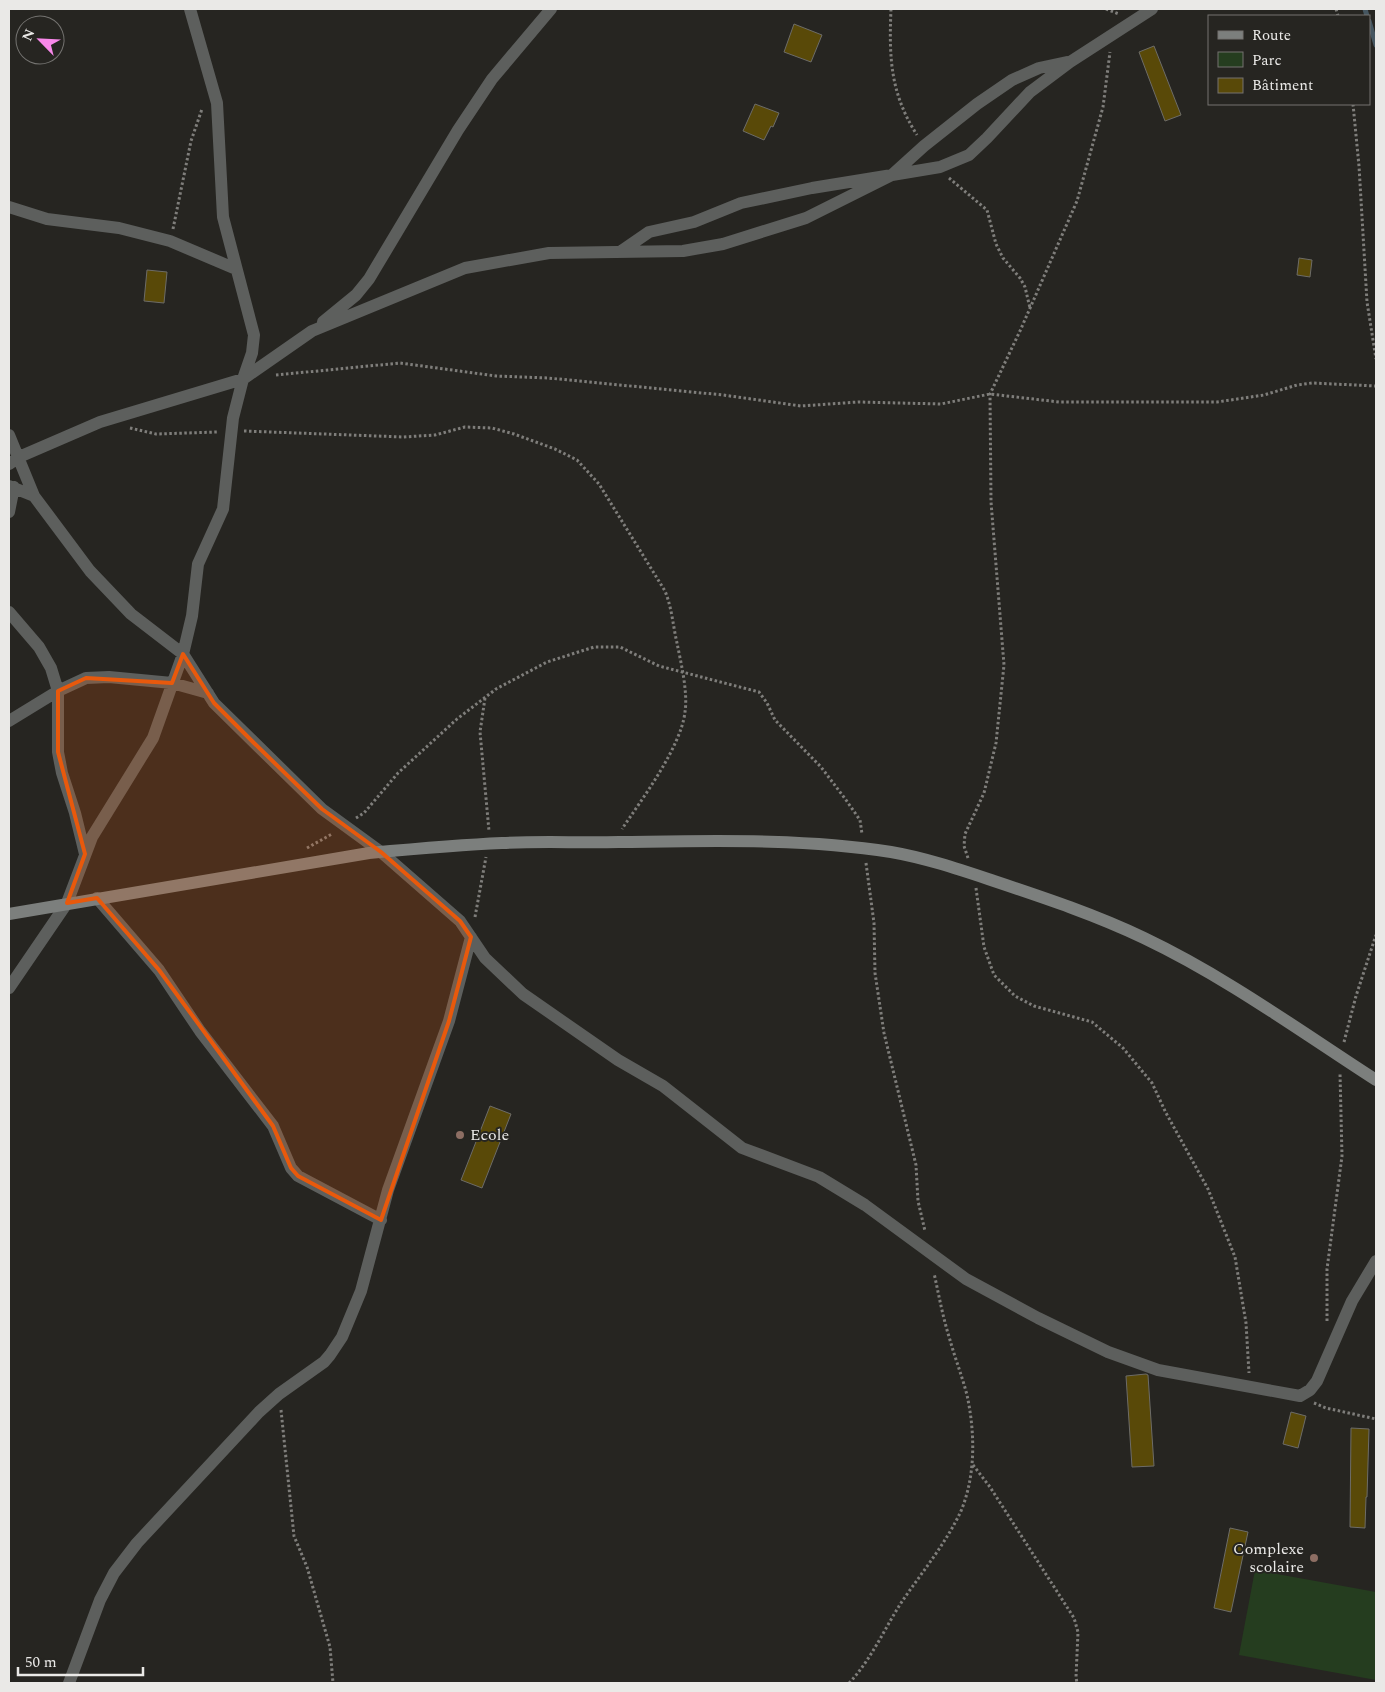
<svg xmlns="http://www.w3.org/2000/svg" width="1385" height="1692" font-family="Spectral,serif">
  <rect width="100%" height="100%" fill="#262521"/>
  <path fill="#253d1f" d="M1255 1570 1376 1592V1680L1239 1655Z"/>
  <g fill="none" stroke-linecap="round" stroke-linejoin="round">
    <path stroke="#465761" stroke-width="5" d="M1365 9 1367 16
      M1369 21 1376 45"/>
  </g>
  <path fill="#594908" stroke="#6d6c68" d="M794 24 822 35 811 62 784 52Z
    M1154 46 1181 115 1165 121 1139 52Z
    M755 104 779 113 773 127 771 126 764 140 743 131Z
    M1299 258 1312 260 1310 277 1297 275Z
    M147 270 167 272 164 303 144 301Z
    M490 1106 511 1114 482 1188 461 1180Z
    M1146 1374 1148 1375 1154 1466 1132 1467 1126 1376Z
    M1291 1412 1306 1416 1298 1448 1283 1444Z
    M1351 1428 1369 1429 1367 1497H1366L1365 1528 1350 1527Z
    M1230 1528 1248 1532 1231 1612 1214 1608Z"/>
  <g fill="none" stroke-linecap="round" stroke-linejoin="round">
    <path stroke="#7f7e7b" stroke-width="3" stroke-dasharray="2.5 2.5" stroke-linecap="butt" d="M891 9C889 57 890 93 917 135
      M1106 9 1119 14
      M1336 9 1338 16
      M1353 104 1359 166 1367 302 1376 359
      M949 178 987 210 996 244 1003 258 1020 278 1025 287 1030 308
      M173 229 191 141 202 109
      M276 375 400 363 496 376 548 378 723 395 801 406 858 402 941 404 990 394 1059 402H1217L1264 395 1297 385 1312 383 1376 386
      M130 428 156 434 218 432
      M244 431 403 437 435 435 465 427 492 428 514 434 555 449 577 460 599 484 665 591C672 608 673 626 677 643 681 663 688 692 685 712 681 747 642 799 622 829
      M485 698 480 732 489 831
      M356 818 364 813 398 773 457 719 496 689 547 662 594 647H620L659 666 759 692 767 703 775 720 821 767 846 800 860 820 862 834
      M307 848 332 834
      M968 858 964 846 965 834 984 793 996 743 1004 665 991 502 990 394 1020 331 1077 201 1103 107 1110 52
      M866 863 874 923 875 973 884 1033 916 1165 918 1201 925 1231
      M976 888 984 947 994 975 1015 996 1034 1006 1092 1022 1123 1048 1152 1083 1166 1113 1208 1189 1235 1257 1246 1323 1249 1373
      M475 917 486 857
      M1344 1042 1356 996 1376 935
      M1327 1321V1269L1342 1156 1340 1073
      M1314 1403 1326 1408 1376 1419
      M281 1410 294 1536 307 1567 330 1647 333 1683
      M973 1465 990 1487 1074 1618 1078 1632 1076 1677 1077 1683
      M849 1683C872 1659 885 1627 903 1600 923 1571 946 1543 961 1511 976 1475 975 1432 967 1395 962 1376 955 1358 950 1340 943 1318 939 1296 934 1273"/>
    <path stroke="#5d5f5d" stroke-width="12" d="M9 207 47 219 119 228 170 241 236 269
      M620 252 649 232 694 222 741 203 812 188 892 175 924 146 977 104 1012 80 1039 68 1067 62
      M323 322 356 295 369 279 458 130 492 79 551 9
      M9 435 34 496 90 571 131 614 183 654 214 703 322 809 381 852 460 921 485 958 523 994 618 1060 663 1086 742 1148 819 1177 865 1205 966 1279 1038 1318 1108 1352 1158 1370 1300 1396 1310 1390 1317 1381 1352 1301 1376 1261
      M9 464 19 457 100 422 243 379 312 331 465 268 549 253 683 251 723 244 806 218 892 175 940 167 969 155 987 138 1030 92 1070 62 1152 9
      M9 486 34 496
      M9 512 14 487
      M9 612 39 647 51 668 58 691V752L62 773 75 813 85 854
      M9 721 58 691 86 678 109 677 172 683 208 693
      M97 898 159 970 200 1031 273 1126 291 1168 298 1176 381 1220
      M9 988 67 903 92 837 153 738 183 654 192 616 198 564 223 509 233 418 243 379 252 353 254 335 223 217 217 103 190 9
      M69 1683 100 1600 114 1573 137 1543 259 1412 279 1394 324 1362 330 1355 342 1337 361 1291 388 1190 449 1021 471 937"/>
    <path stroke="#7c7f7d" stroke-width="12" d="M9 914 369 853C413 849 457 845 502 843 541 841 580 843 619 842 710 841 802 838 891 852 926 858 961 870 994 881 1045 898 1096 915 1144 938 1226 977 1300 1031 1376 1080"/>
  </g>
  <path fill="#e8590c" fill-opacity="0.2" stroke="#e8590c" stroke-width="4" stroke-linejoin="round" d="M183 654 214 703 254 743 322 809 381 852 460 921 471 937 449 1021 381 1220 298 1176 291 1168 273 1126 159 970 97 898 67 903 85 854 58 752V691L86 678 172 683Z"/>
  <g fill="#8d6e63" stroke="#262521" stroke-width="2">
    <circle cx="460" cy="1135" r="5"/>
    <circle cx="1314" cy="1558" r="5"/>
  </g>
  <g text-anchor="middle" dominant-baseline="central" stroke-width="4" stroke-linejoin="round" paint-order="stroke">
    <g font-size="16" fill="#eae9e7" stroke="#262521" text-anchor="start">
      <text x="470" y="1135">Ecole</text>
      <text x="1304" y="1549" text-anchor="end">Complexe<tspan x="1304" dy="18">scolaire</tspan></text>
    </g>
  </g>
  <rect width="1385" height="1692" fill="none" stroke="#eae9e7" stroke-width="20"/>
  <rect x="1208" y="15" width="162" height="90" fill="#262521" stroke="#747370"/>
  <rect x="1218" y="31" width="25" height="8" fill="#7c7f7d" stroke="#747370"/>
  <text x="1252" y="40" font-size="15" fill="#eae9e7">Route</text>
  <rect x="1218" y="52" width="25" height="15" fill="#253d1f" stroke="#747370"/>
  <text x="1252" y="65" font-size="15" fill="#eae9e7">Parc</text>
  <rect x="1218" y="78" width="25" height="15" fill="#594908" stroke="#747370"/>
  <text x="1252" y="90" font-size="15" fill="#eae9e7">Bâtiment</text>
  <g transform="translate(40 40) rotate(294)"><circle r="24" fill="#262521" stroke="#747370"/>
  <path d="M0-4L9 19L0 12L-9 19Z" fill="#f888ea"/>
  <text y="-8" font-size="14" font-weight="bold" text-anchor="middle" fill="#eae9e7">N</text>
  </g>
  <path d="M18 1667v8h125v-8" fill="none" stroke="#eae9e7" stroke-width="2.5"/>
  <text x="25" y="1667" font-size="15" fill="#eae9e7" stroke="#262521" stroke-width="4" paint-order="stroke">50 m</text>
</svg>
